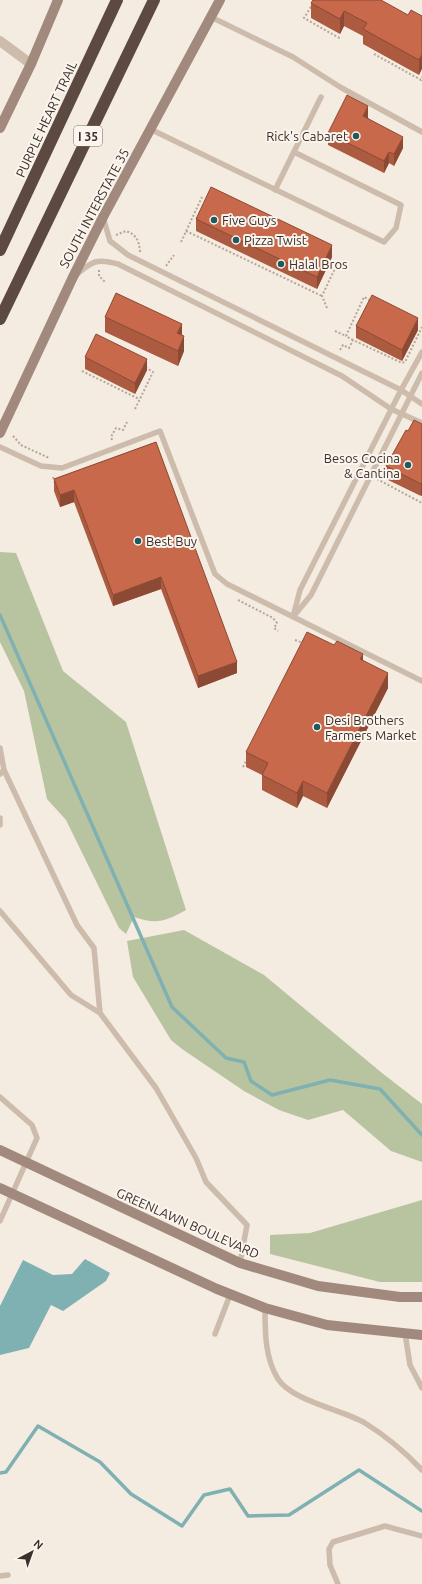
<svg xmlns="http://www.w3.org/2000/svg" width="422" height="1584" font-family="Ubuntu,sans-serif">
  <rect width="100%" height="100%" fill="#f4ebe1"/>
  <path fill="#b8c4a0" d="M0 552 16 553 63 671 126 722 186 910C166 921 157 925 134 917L126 934 119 928 66 820 47 799 24 691 0 642Z
    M184 930 264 975 382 1073 422 1104V1162L391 1151 343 1110 308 1120 279 1110 244 1091 182 1049 171 1040 133 977 127 941Z
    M422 1200V1282H380L270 1254V1235L310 1233Z"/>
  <path fill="#7fb0b2" d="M85 1259 110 1273 106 1281 63 1311 51 1305 29 1348 0 1355V1306L23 1260 53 1275 72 1274Z"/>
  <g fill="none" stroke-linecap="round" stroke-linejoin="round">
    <path stroke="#7fb0b2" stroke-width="3.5" d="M0 615 172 1007 226 1058 244 1062 251 1081 272 1095 330 1080 380 1089 422 1135
      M0 1473 6 1472 38 1426 100 1462 131 1494 182 1526 204 1495 230 1489 248 1516 289 1515 359 1470 422 1511"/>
    <path stroke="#b9a596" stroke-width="2" stroke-dasharray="2 2" stroke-linecap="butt" d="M315 0 304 18 341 39
      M374 54 421 80 422 77
      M186 231 322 296
      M116 235 126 231C137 235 139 241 140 252
      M181 242 202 197
      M166 266 174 255
      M99 270V276L105 282
      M327 308 322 296 338 262
      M335 331 346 336
      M353 340 346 336 364 297 371 301
      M340 350 343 345 349 348 353 340 402 363 405 362 422 327
      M82 371 139 399
      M135 409 153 372 145 367
      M13 436 21 445 49 458
      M112 440 111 437 116 428 123 430 127 422
      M53 477 55 483
      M377 479 422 503
      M238 600 273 618 277 623 274 628 278 631
      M295 640 303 643
      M243 767 247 759"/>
    <path stroke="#cdbbac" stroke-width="5.5" d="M211 17 293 57 340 87 422 132
      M150 129 384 242 396 228 401 205 294 152
      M275 190 321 97
      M103 217 110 241 128 255 401 390 422 404
      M76 275C92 261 97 258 118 264L342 376 391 409 422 423
      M422 352 401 390 300 590 293 617 311 595 422 373
      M0 447 41 466 62 468 160 431 215 574 227 584 422 681
      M0 748 4 770 0 774
      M4 770 77 925 94 948 100 1013
      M0 818V825
      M0 911 71 995 100 1013 156 1088 196 1158 206 1182 247 1225 240 1263
      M0 1097 32 1125 37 1138 0 1221
      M265 1308C265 1333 265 1358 278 1379 292 1401 343 1410 365 1423 386 1436 405 1452 422 1470
      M405 1333 410 1365 422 1388
      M215 1334 230 1295
      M0 1576 8 1575
      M338 1584 330 1565 329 1549 333 1542 385 1526 422 1536"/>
    <path stroke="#cdbbac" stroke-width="10" d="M0 41 31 64"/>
    <path stroke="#a18a7d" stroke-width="10" d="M0 128 31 64 58 0
      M0 433 72 279 103 217 220 0
      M0 1150 240 1263 318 1286 400 1297H422
      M0 1188 217 1289 265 1308 327 1325 422 1335"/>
    <path stroke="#5c4a42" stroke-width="12" d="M0 250 117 0
      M0 319 154 0"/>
  </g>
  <path fill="#ac5a40" d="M311 3 408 15 422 16 419 75 363 44V36L344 26 340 34 311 18Z
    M368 118 403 148 394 166 389 163 384 173 328 145V133Z
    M196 219 332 257 317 289 196 231Z
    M105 317 182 335 184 351 178 366 105 332Z
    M356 326 418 330 402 361 356 338Z
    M85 357 147 370 135 394 85 369Z
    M422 424V495L421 496 386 479V466L408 431Z
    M156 442 237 673 198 688 161 589 113 606 74 502 60 507 54 491V479Z
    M363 660 388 688 327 808 303 796 297 808 262 790V775L246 767V752Z"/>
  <path fill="#8c4a34" d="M344 11V26L340 34V19Z
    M422 54V69L419 75V60Z
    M368 106V118L363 128V116Z
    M403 137V148L394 166V154Z
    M389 152V163L384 173V161Z
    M332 245V257L317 289V277Z
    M418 318V330L402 361V350Z
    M182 324V339L177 333Z
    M184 336V351L178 366V351Z
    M147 359V370L135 394V383Z
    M422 482V495L421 496V484Z
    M74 490V502L60 507V495Z
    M161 577V589L113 606V595Z
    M363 654V669L360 659Z
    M237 662V673L198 688V676Z
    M388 673V688L327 808V793Z
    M303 781V796L297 808V793Z"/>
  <path fill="#c8694b" stroke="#8c4a34" d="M313 0H381L408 15 411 10 422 16V54L419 60 363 29 367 23 344 11 340 19 311 3Z
    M347 95 368 106 363 116 403 137 394 154 389 152 384 161 328 133Z
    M211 187 332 245 317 277 196 219Z
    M116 293 182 324 177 333 184 336 178 351 105 317Z
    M372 295 418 318 402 350 356 326Z
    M96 334 147 359 135 383 85 357Z
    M414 420 422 424V482L421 484 386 466 406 430 408 431Z
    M156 442 237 662 198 676 161 577 113 595 74 490 60 495 54 479Z
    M307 632 334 645 337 641 363 654 360 659 388 673 327 793 303 781 297 793 262 775 268 763 246 752Z"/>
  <g fill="#1f5a5e" stroke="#fbf5ee" stroke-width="1.5">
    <circle cx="356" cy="136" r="4"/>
    <circle cx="214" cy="220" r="4"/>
    <circle cx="236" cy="240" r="4"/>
    <circle cx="281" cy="264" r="4"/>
    <circle cx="408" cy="465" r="4"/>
    <circle cx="138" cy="541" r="4"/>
    <circle cx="317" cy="727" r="4"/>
  </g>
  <g text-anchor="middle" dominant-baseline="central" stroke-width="4" stroke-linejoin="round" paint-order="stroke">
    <rect fill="#fbf5ee" stroke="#756b66" stroke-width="1" x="74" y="126" width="28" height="20" rx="3"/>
    <g font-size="12" font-weight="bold" fill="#3b302b">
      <text x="88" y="136">I 35</text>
    </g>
    <g font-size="13" fill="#3b302b" stroke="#fbf5ee">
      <text transform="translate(46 119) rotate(-65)">PURPLE HEART TRAIL</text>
      <text transform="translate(94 208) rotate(-62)">SOUTH INTERSTATE 35</text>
      <text transform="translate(188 1223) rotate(24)">GREENLAWN BOULEVARD</text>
    </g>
    <g font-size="13" fill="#3b302b" stroke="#fbf5ee" text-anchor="start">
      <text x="348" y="136" text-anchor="end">Rick's Cabaret</text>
      <text x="222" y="220">Five Guys</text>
      <text x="244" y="240">Pizza Twist</text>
      <text x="289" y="264">Halal Bros</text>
      <text x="400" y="458" text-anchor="end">Besos Cocina<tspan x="400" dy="15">&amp; Cantina</tspan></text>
      <text x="146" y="541">Best Buy</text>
      <text x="325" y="720">Desi Brothers<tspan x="325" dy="15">Farmers Market</tspan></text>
    </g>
  </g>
  <g transform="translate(32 1552) rotate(41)" stroke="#fbf5ee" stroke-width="3" paint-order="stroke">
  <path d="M0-3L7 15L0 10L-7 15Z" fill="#3b302b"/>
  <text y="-6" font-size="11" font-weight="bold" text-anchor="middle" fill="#3b302b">N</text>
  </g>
</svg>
